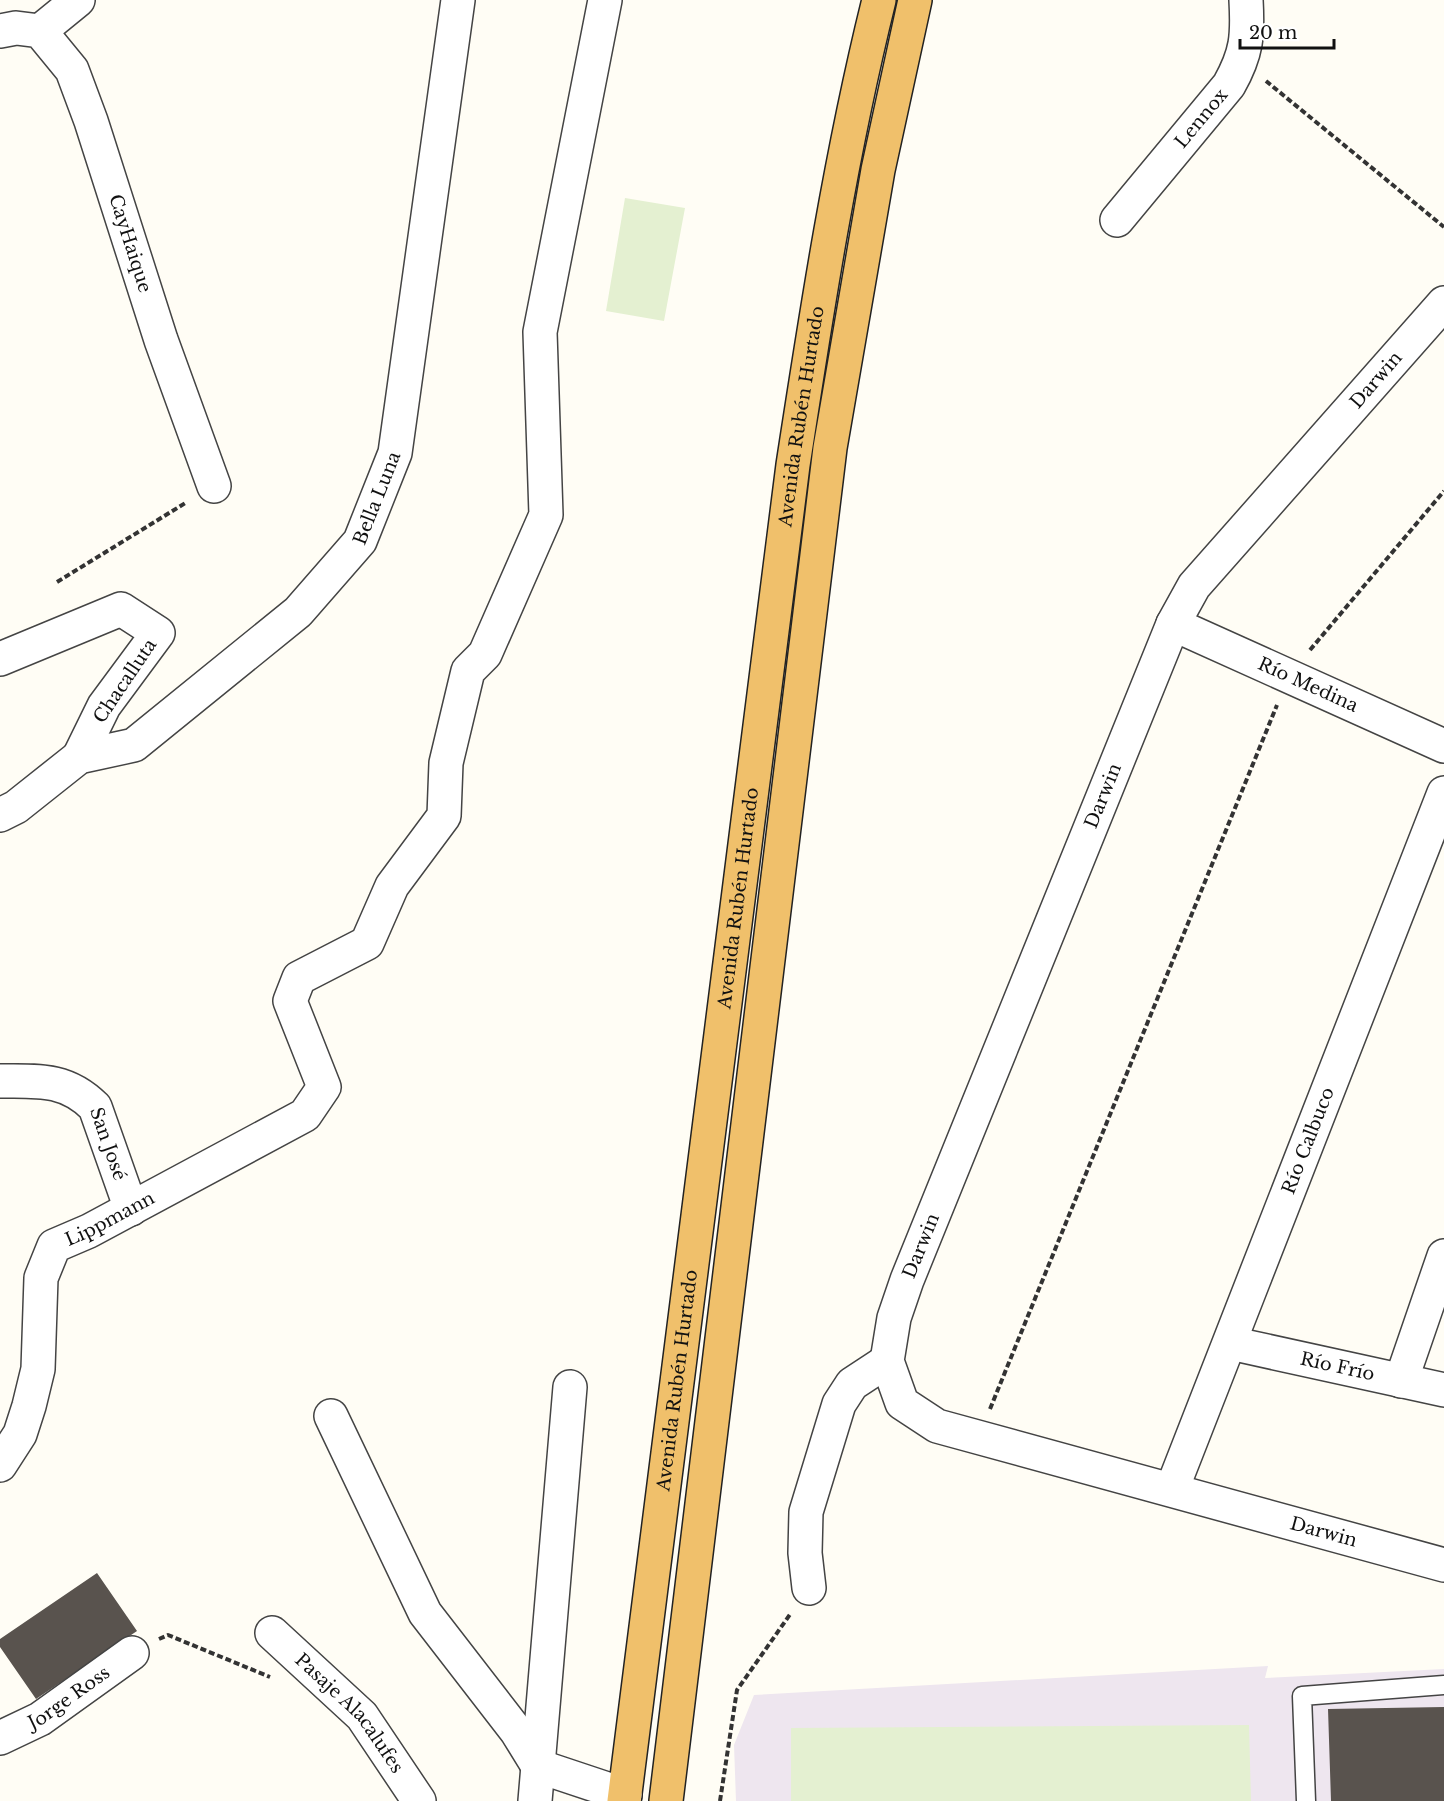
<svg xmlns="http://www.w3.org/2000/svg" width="1444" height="1801" font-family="'Libre Baskerville',serif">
  <rect width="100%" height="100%" fill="#fffdf5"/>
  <path fill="#eee6ef" d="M1268 1666 1265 1678 1444 1669V1801H736L734 1745 754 1695Z"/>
  <path fill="#e4f0d1" d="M625 198 685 208 664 321 606 311Z
    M1249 1725 1251 1801H791V1728Z"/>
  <path fill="#59534e" d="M97 1573 137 1631 36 1699 0 1647V1639Z
    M1444 1707V1801H1331L1328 1709Z"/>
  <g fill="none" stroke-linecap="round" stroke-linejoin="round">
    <defs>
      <path id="service" d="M1306 1801 1302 1696 1444 1685"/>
      <g id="minor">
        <path id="s1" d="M0 31 16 28 40 31 72 70 91 121 161 340 214 486"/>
        <path d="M40 31 78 0"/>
        <path id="s2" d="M1117 220 1229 85C1247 53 1248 36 1246 0"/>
        <path id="s3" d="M1444 303 1194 586 1173 624 907 1280 894 1318 887 1361 902 1403 937 1426 1444 1565"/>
        <path id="s4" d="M1173 624 1444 746"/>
        <path d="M0 659 121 609 158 633 104 706 79 757"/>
        <path id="s5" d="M0 815 16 807 79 757 134 745 298 612 360 541 395 453 458 0"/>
        <path id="s6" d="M0 1081C38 1081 66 1078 95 1107L131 1209"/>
        <path id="s7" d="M1230 1343 1444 1390"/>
        <path d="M1401 1381 1444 1256"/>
        <path d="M331 1416 425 1613 517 1732 538 1766 625 1795"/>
        <path id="s8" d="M0 1465 20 1434 29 1406 38 1369 41 1278 54 1246 89 1231 305 1115 324 1087 290 1001 299 978 367 943 392 886 444 816 446 763 468 671 485 654 546 515 540 332 605 0"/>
        <path id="s9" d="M1172 1489 1444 793"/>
        <path d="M809 1588 805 1553 806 1512 839 1404 852 1384 887 1361"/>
        <path id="s10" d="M272 1633 362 1716 419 1801"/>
        <path id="s11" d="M0 1738 40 1719 132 1653"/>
        <path d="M535 1801 570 1387"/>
      </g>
      <g id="trunk">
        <path id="s12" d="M624 1801 793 465C817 309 841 153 879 0"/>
        <path d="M666 1801 830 448 878 170 915 0"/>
      </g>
    </defs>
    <use href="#service" stroke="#444" stroke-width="21"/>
    <use href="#minor" stroke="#444" stroke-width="36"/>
    <use href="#trunk" stroke="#222" stroke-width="36"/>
    <path stroke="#333" stroke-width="4" stroke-dasharray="6 3" stroke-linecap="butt" d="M1266 81 1444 227
      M57 582 187 502
      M1310 650 1444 491
      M990 1409 1277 705
      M159 1639 168 1635 270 1677
      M720 1801 737 1690 791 1613"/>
    <use href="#service" stroke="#fff" stroke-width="18"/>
    <use href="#minor" stroke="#fff" stroke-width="33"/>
    <use href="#trunk" stroke="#f0c06b" stroke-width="33"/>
  </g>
  <g text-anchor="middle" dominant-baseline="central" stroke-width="6" stroke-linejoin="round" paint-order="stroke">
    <g font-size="18" fill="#111" stroke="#fff">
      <text stroke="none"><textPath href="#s2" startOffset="132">Lennox</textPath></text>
      <text stroke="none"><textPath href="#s1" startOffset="274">CayHaique</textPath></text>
      <text transform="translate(1376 380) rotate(-49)">Darwin</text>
      <text stroke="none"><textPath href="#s12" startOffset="1396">Avenida Rubén Hurtado</textPath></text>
      <text stroke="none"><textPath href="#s5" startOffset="506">Bella Luna</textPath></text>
      <text transform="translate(125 681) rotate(-56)">Chacalluta</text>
      <text stroke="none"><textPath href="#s4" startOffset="148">Río Medina</textPath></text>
      <text transform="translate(1103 796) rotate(-68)">Darwin</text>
      <text stroke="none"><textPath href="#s12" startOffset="910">Avenida Rubén Hurtado</textPath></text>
      <text stroke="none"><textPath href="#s9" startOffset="374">Río Calbuco</textPath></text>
      <text stroke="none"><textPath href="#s6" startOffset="141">San José</textPath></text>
      <text stroke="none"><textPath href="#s8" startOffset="292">Lippmann</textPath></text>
      <text transform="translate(921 1246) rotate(-68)">Darwin</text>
      <text stroke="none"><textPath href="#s7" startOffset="110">Río Frío</textPath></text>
      <text stroke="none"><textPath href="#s12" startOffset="424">Avenida Rubén Hurtado</textPath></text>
      <text stroke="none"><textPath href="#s3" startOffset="1700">Darwin</textPath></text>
      <text stroke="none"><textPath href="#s11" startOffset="80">Jorge Ross</textPath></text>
      <text stroke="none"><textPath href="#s10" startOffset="112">Pasaje Alacalufes</textPath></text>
    </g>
  </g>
  <path d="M1240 39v9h94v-9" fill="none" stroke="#111111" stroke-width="3"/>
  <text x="1249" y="39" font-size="18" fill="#111111" stroke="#ffffff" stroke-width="4.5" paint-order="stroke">20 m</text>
</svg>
